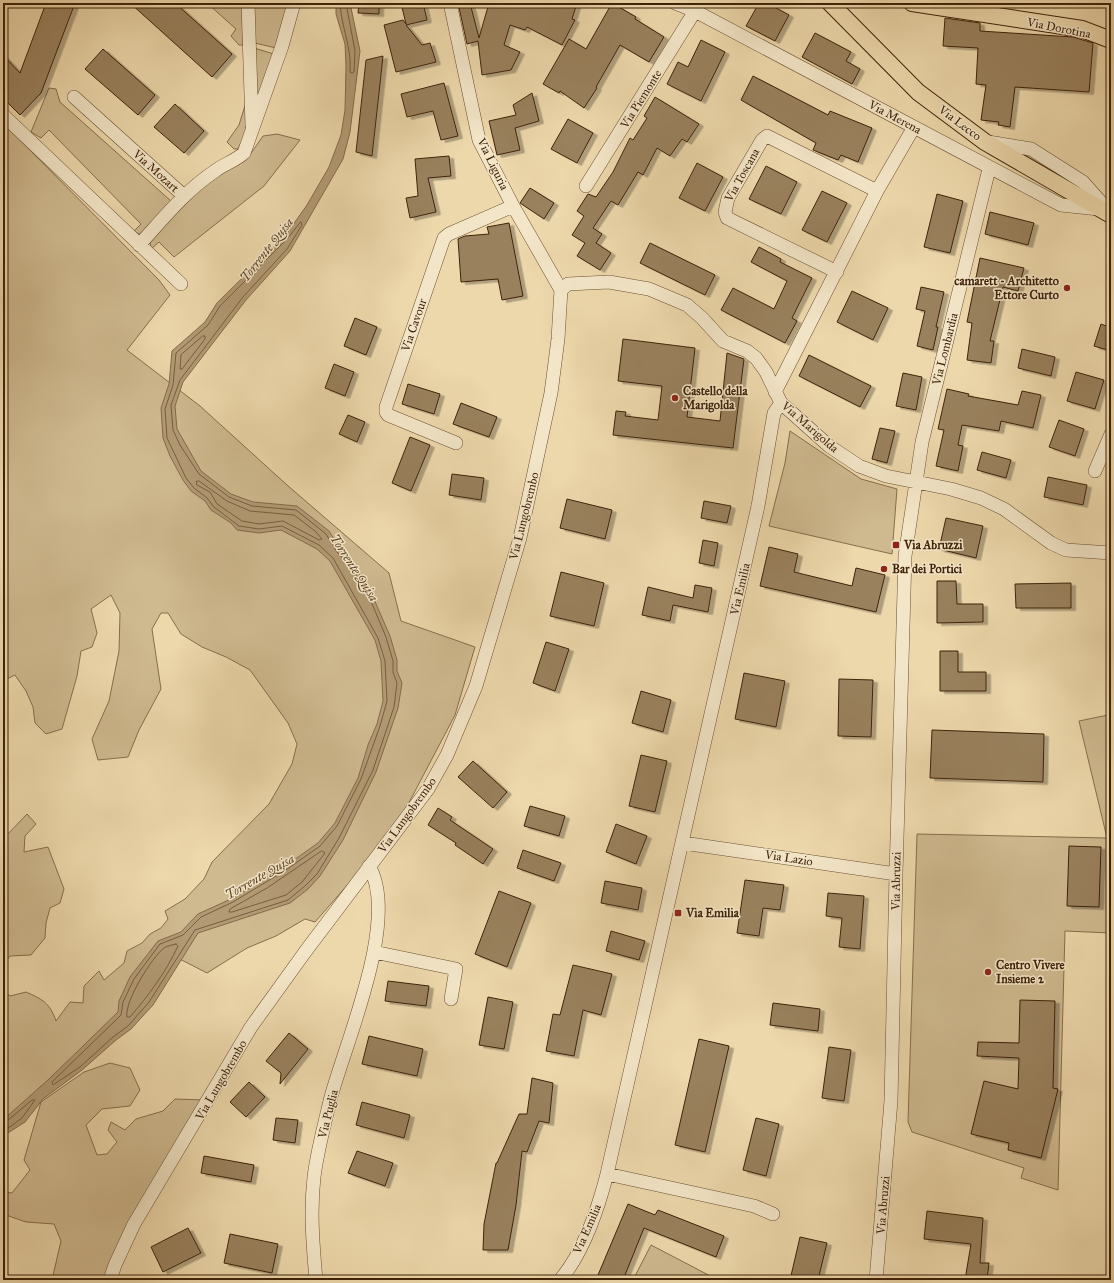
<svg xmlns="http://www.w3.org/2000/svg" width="1114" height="1283" font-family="'IM FELL Great Primer',serif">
  <defs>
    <filter id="shadow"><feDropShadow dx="4.5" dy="2.5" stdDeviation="0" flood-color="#0004"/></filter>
  </defs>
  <rect width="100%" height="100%" fill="#edd8ab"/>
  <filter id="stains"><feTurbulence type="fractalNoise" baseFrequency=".005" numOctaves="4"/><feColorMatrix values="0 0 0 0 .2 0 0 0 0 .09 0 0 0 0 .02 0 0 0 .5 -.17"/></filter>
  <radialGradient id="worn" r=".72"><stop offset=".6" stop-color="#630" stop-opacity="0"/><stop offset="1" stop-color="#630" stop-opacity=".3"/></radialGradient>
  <path fill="#cfb98f" stroke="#876e4c" d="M207 3H242L243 45H239L231 36 236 29Z
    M253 3 280 6 288 5 276 48 255 43Z
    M254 48 274 54 257 113Z
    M49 88 56 89 60 102 171 201 144 232 139 234 134 231 141 224 49 130 41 138 31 132Z
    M247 99 246 132 238 149H234L227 142 239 125Z
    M3 123 159 280 170 295 127 350 200 406 287 485 389 573 401 621 475 647 455 715 393 833 315 922 305 919 276 936 247 948 207 973 160 949 136 1000 3 1123V990L10 996 26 992C42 999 50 1003 56 1021L70 1002 83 1003 84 986 99 971 104 980 124 963 127 951 142 943 150 934 161 928 168 919 165 911 185 899 204 879 212 862 269 804 292 764 297 744 288 723 250 670 226 657 202 647 181 634 168 613H161L152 629 161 689 139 730 128 757 98 760 92 739 109 701 119 651 120 613 111 595 91 609 97 633 92 647 81 651 77 676 62 729 46 734 35 723 33 707 26 691 15 675 3 681Z
    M277 134 300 140 264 186 174 257 159 242 151 249 150 241 182 204 218 173 238 165 247 159 263 136Z
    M790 431 861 479 897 489 892 554 769 526 785 463Z
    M1108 715 1111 721V933L1065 931 1058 1190 1021 1178 1024 1168 912 1132 908 1122 917 834 1107 838 1079 721Z
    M3 806H6L4 824 7 835 27 814 36 824 25 836 24 852 48 847 64 889 60 903 50 908 46 923 45 938 31 955 10 956 3 965Z
    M110 1063 130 1068 140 1090 130 1106 102 1109 86 1125 97 1155 107 1154 117 1142 108 1130 111 1122 125 1130 136 1119 163 1111 175 1099 205 1100 107 1280H52L61 1241 54 1224 26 1222 3 1214V1192L12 1193 30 1170 24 1160 41 1102 84 1072Z
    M651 1245 718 1280H633Z"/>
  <path fill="#b29a74" stroke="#846a49" d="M336 3H350L360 51 350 132 343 159 290 251 246 300 183 382 175 406 177 429 201 471 231 494 253 502 297 506 329 531 340 549 354 565 373 597 390 636 397 660V671L402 683 398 708 376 772 343 840 320 876 308 889 290 903 198 933 153 1005 131 1029 116 1040 82 1070 43 1099 25 1122 3 1136V1120L49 1079 118 1012 119 1001 130 977 158 941 181 932 198 914 231 899 284 867 318 843 335 823 358 778 368 745 377 724 383 701 381 661 375 640 330 561 317 549 281 530 259 533 237 530 231 523 211 510 205 501 191 491 183 480 170 456 163 438 161 408 169 384 172 351 205 322 217 303 285 236 307 205 329 167 341 135 345 110 346 66 345 44 336 14Z"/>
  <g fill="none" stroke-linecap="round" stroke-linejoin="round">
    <path stroke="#785e3e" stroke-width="1" d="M340 3C341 26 352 48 350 72L352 73 354 72 355 51 346 3
      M301 222 302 225 287 249 243 297 180 380 171 405 173 430 180 445 199 474 229 497 252 506 296 510 326 534 337 552 351 567 370 599 386 637 393 661V672L397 683 394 707 373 770 339 838 317 874 305 886 288 900 195 930 149 1002 128 1026 113 1037 80 1067 53 1085 52 1082 121 1015 123 1002 134 979 160 944 183 935 201 917 233 902 286 870 320 846 337 826 361 779 380 726 387 701 385 661 378 638 333 558 319 545 282 526 259 529 239 526 214 507 207 498 194 488 186 478 167 438 165 409 173 385 176 353 208 325 220 306 287 239Z
      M203 336H205V339L182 369H180L181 355Z
      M197 481H199L227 501 250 511 294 515 315 531 322 539 319 540 283 521 259 524 242 521 217 504 210 492 197 485Z
      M322 851 325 853 302 882 286 895 232 912H229L230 909 267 888Z
      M176 944 178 946C166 972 149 995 130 1017H127C124 1002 152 957 164 948 167 946 172 945 176 944Z
      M3 1122 7 1121 32 1100H35L22 1118 3 1132"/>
  </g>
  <path fill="#99815d" stroke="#3f2209" filter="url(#shadow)" d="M46 3H75L41 93 20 115 3 98V55L20 73Z
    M130 3H175L232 54 212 77Z
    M359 3H379V14L358 13Z
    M401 3H423L427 20 406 25 422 45 430 43 436 62 396 72 384 25 403 20 406 24Z
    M458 3H470L479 38 489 3H577L572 19 575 20 562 45 527 27 525 30 510 25 504 45 520 52 511 70 482 75 478 41 467 44Z
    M612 3 636 17 635 19 664 37 649 62 620 45 596 87 597 88 584 108 560 91 559 93 543 84 569 39 586 49Z
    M759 3H767L789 15 775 41 746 26Z
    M945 18 980 23V31L1073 37 1093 43 1089 92 1015 87 1010 127 998 125 999 122 981 120 986 85 976 84 978 48 943 46Z
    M815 33 851 52 846 61 860 69 852 84 802 57Z
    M701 40 725 52 701 101 667 84 678 62 688 67Z
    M103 49 155 95 138 115 85 69Z
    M383 56 379 93 372 156 356 152 366 60Z
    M753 76 828 115 830 111 872 128 858 162 841 155 838 160 813 150 816 143 741 100Z
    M444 83 458 136 441 140 433 111 407 117 401 94Z
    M532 93 539 121 515 128 520 150 497 155 489 121 516 115 513 105Z
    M655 97 699 124 687 142 682 139 670 156 657 148 643 175 638 172 618 205 611 201 593 228 602 234 596 243 611 253 600 270 577 256 585 243 572 235 584 216 577 211 588 194 596 197 613 172 630 138 633 140 647 118 644 116Z
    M175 104 204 131 184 153 154 127Z
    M568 119 593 133 577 163 551 149Z
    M449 156 451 176 428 178 436 212 410 218 406 198 418 196 415 159Z
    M697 163 723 177 705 211 679 198Z
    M766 166 797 182 781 214 749 199Z
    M530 188 554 203 544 219 520 203Z
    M822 191 847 203 827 242 802 230Z
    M937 194 963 201 950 253 924 247Z
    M990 212 1034 223 1028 245 985 234Z
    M509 223 523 296 502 300 498 279 461 282 458 239 465 236 489 234 487 227Z
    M650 243 715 275 705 295 640 263Z
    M759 247 781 259 780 262 812 278 792 318 797 321 785 343 721 310 733 288 774 309 787 281 751 262Z
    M980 258 1024 268 1018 291 1003 287 990 341H994L991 363 967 360 972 323 967 322Z
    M921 287 944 292 936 327H938L933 350 917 346 925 311 916 309Z
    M852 291 888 308 873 340 837 322Z
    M355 318 377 327 366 355 344 346Z
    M1101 324 1111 328V351L1094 346Z
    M623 339 695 348 687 417 720 421 727 353 744 359 733 448 613 435 616 411 626 412 625 416 658 420 662 386 618 381Z
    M1022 349 1055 357 1051 376 1018 368Z
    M809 355 871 386 860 407 799 376Z
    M334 364 354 372 345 396 325 388Z
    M1076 372 1104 380 1095 409 1067 401Z
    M903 373 922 377 916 410 896 406Z
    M408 384 440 394 434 414 402 404Z
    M947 389 969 394 968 396 1018 405 1022 391 1041 395 1033 428 1001 421 999 431 962 425 958 445 963 446 958 471 936 466 944 430 938 429Z
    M461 403 497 417 489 437 453 424Z
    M348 415 365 422 357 442 339 434Z
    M1059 420 1084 429 1075 456 1049 447Z
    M880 428 895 431 887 463 872 459Z
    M410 437 430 445 411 491 392 483Z
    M982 452 1011 460 1006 478 977 470Z
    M452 474 484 478 481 500 449 495Z
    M1048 477 1087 485 1083 505 1044 497Z
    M567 499 612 510 605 539 560 528Z
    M704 501 731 506 727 523 701 518Z
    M946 518 983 526 976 558 939 549Z
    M703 540 718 543 714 566 699 563Z
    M769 547 798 554 794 572 852 586 856 568 885 575 876 612 760 586Z
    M561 572 604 583 594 626 550 616Z
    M937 581H956L957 604H983V622L937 623Z
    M1071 583V608H1016L1015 584Z
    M695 585 712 588 708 612 673 605 670 621 642 615 648 587 693 598Z
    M546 642 569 649 555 691 533 683Z
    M940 651H958V672H986V691H940Z
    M744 673 785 681 776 727 735 719Z
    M839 679 873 680 871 737 838 736Z
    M641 691 671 700 663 732 632 723Z
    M932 730 1044 734 1043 782 930 778Z
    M641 755 667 761 655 812 629 806Z
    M473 761 507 792 493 808 458 777Z
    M530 806 565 816 559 836 524 826Z
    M438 808 452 817 450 820 493 849 483 864 455 845 456 843 428 825Z
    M616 824 647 836 636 864 606 852Z
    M1069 846 1101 847 1099 907 1067 906Z
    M523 850 561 863 554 881 517 868Z
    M745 880 784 885 780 910 763 908 759 936 737 933Z
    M605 881 642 888 638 910 601 903Z
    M499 891 531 903 507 967 475 954Z
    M828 893 864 896 860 949 839 947 842 918 826 916Z
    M611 931 645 941 639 960 606 951Z
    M573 965 612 974 601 1015 583 1010 574 1056 546 1051 553 1014 560 1015Z
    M388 981 429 986 426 1006 385 1001Z
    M488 997 513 1002 504 1049 479 1045Z
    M1020 1000 1055 1001 1053 1088 1058 1089 1041 1158 1008 1150 1009 1143 971 1134 984 1081 1018 1089 1019 1058 977 1056 978 1042 1019 1043Z
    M773 1003 820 1009 818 1031 770 1025Z
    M289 1033 308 1049 280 1084 281 1073 266 1061Z
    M369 1036 423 1049 417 1076 362 1064Z
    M699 1039 729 1046 705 1152 675 1145Z
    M829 1047 851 1050 844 1101 822 1098Z
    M532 1078 553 1083 549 1123 539 1121 527 1152 522 1151 516 1205 508 1250H483L484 1224 496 1163H497L519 1114H527Z
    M249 1082 265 1097 246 1117 230 1102Z
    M362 1102 410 1115 404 1138 356 1125Z
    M276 1118 298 1120 295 1143 273 1140Z
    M756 1118 779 1124 766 1176 743 1170Z
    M357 1151 393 1163 385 1186 348 1173Z
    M204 1156 254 1165 251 1182 201 1173Z
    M628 1204 655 1215 658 1210 724 1236 716 1257 644 1228 623 1280H609L598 1275Z
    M927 1211 983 1218 980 1263H989L987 1280H965L971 1244 924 1239Z
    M188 1228 201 1253 163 1272 151 1247Z
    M230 1234 278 1244 272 1273 224 1263Z
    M800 1237 827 1243 818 1280H790Z"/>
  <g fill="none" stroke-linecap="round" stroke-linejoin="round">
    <defs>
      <path id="minor" d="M248 3 252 125
        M450 3 479 140 513 206 561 290
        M675 3 695 11 1061 205 1099 209
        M74 97 184 196
        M3 115 181 284
        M988 142 1031 149 1083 182 1106 208
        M586 186 695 11
        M139 245C163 219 185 191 215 171 224 164 235 161 244 153L282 46 294 3
        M837 272 727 218 725 212 728 198 762 140 767 136 877 191
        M561 290 568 284 609 282 649 289 687 305 702 318 723 341 747 351 756 358 766 372 781 403 829 446 859 466 886 476 951 489 981 498 1004 509 1051 543 1066 550 1111 553
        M775 392 877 191 914 127
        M456 443 388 415 386 412V407L444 238 449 234 513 206
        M1095 471 1111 434
        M683 843 896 874
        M374 952 456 969 451 999
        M607 1174 754 1206 773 1214
        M110 1280 115 1265 134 1224 251 1027 305 952 428 789 447 755 476 686 520 538 551 393 558 339 561 290
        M316 1280C313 1246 310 1212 314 1177 317 1152 325 1122 331 1097 346 1041 400 919 369 866
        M560 1280C584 1252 598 1209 607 1174L758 506 774 413 781 403
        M876 1280 891 1101 896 874 905 556 922 442 989 169"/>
      <path id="major" d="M830 3 918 92 985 142 1111 215
        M912 3 1082 29 1111 40"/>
    </defs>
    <use href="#minor" stroke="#6a5032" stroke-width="14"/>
    <use href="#major" stroke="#3f2209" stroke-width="18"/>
    <use href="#minor" stroke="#f3e6c8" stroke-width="13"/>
    <use href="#major" stroke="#edd8ab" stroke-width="16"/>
  </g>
  <g fill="#8f2418" stroke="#f3e6c8" stroke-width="1.5">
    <circle cx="1067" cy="288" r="4"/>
    <circle cx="675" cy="398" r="4"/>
    <rect x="892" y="541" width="8" height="8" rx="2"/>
    <circle cx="884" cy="569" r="4"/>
    <rect x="674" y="909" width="8" height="8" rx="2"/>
    <circle cx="988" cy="972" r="4"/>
  </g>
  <g text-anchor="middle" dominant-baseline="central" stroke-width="3" stroke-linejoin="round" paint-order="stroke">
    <g font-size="12" fill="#3f2209" stroke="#f3e6c8">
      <text transform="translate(1059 28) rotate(11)">Via Dorotina</text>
      <text transform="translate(641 99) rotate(-58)">Via Piemonte</text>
      <text transform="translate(895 117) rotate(28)">Via Merena</text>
      <text transform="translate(960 123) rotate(37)">Via Lecco</text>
      <text transform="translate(493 164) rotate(64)">Via Liguria</text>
      <text transform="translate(156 171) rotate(42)">Via Mozart</text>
      <text transform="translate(742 175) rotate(-61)">Via Toscana</text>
      <text transform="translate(414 325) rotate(-71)">Via Cavour</text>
      <text transform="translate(945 349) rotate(-76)">Via Lombardia</text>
      <text transform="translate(810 427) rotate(41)">Via Marigolda</text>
      <text transform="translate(524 516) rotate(-76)">Via Lungobrembo</text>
      <text transform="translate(740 589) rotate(-77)">Via Emilia</text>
      <text transform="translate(407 815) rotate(-54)">Via Lungobrembo</text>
      <text transform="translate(789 858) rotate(9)">Via Lazio</text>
      <text transform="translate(896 881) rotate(-89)">Via Abruzzi</text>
      <text transform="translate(221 1080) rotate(-60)">Via Lungobrembo</text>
      <text transform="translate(328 1114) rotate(-76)">Via Puglia</text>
      <text transform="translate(883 1205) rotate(-85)">Via Abruzzi</text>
      <text transform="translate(587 1229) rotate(-66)">Via Emilia</text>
    </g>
    <g font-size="12" font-weight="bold" fill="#3f2209" stroke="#f3e6c8" text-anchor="start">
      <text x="1059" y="281" text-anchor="end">camarett - Architetto<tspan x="1059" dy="14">Ettore Curto</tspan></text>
      <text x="683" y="391">Castello della<tspan x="683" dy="14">Marigolda</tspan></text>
      <text x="904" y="545">Via Abruzzi</text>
      <text x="892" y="569">Bar dei Portici</text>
      <text x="686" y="913">Via Emilia</text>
      <text x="996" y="965">Centro Vivere<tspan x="996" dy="14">Insieme 2</tspan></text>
    </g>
    <g font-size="13" font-style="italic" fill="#624629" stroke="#f3e6c8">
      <text transform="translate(267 250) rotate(-52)">Torrente Quisa</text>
      <text transform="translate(354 568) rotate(57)">Torrente Quisa</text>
      <text transform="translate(260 877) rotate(-30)">Torrente Quisa</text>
    </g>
  </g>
  <rect width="1114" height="1283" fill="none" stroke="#edd8ab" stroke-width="16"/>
  <rect x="4" y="4" width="1106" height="1275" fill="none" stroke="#3f2209" stroke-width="2"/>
  <rect x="8" y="8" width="1098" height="1267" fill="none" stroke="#3f2209"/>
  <rect width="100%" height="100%" filter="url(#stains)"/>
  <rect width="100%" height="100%" fill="url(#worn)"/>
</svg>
